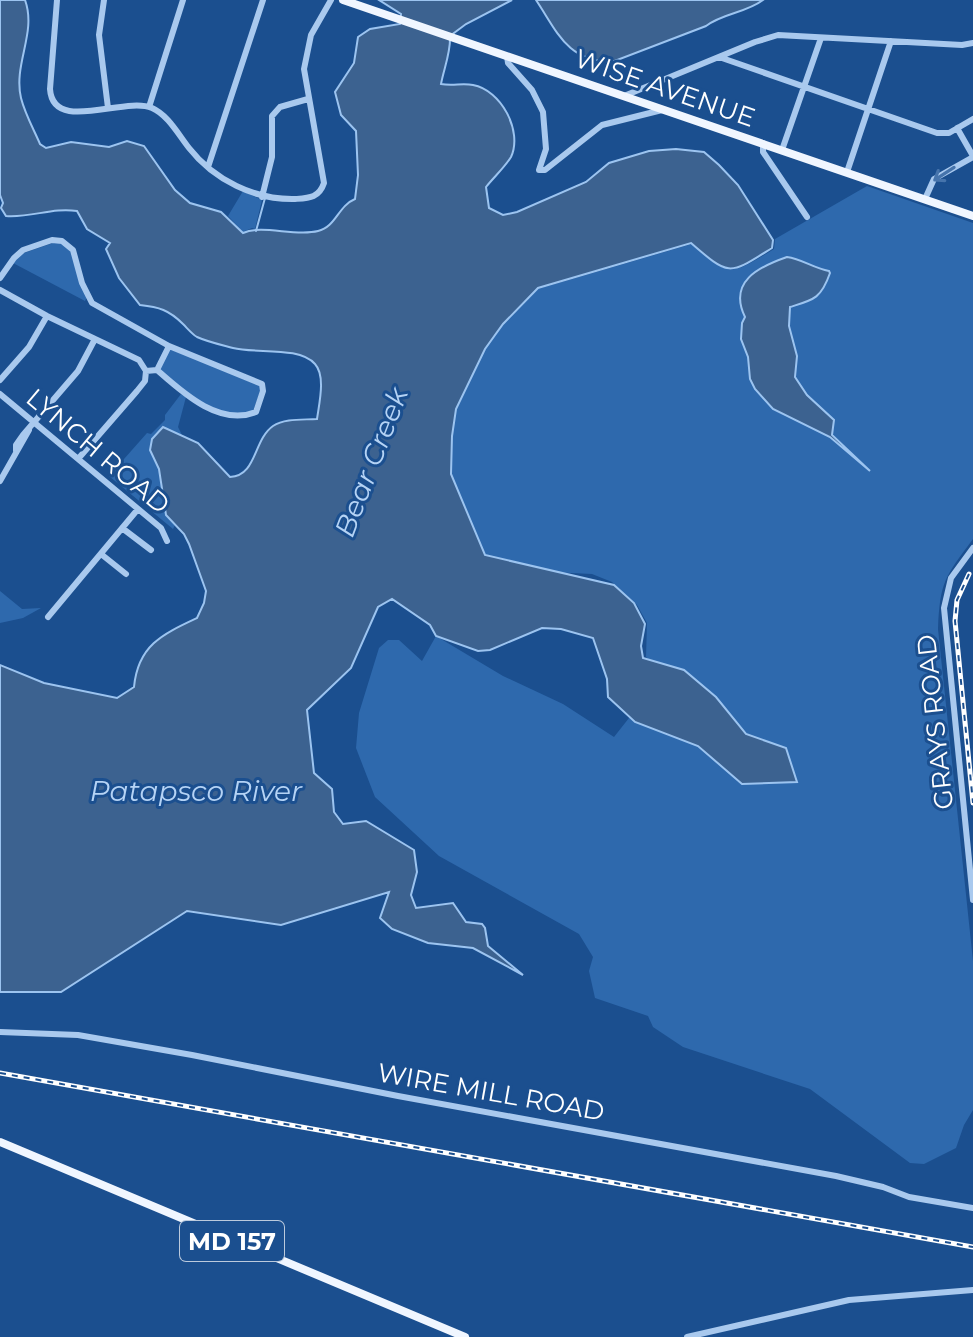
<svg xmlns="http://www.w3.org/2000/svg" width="973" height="1337" font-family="Montserrat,sans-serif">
  <rect width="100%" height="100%" fill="#1b4f8f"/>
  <path fill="#2e69ad" d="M867 186 973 223V539C945 577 940 581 938 629L973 961V1110L964 1125 956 1148 924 1164 910 1163 810 1089 683 1047 653 1027 648 1016 595 998 589 971 593 957 579 934 439 856 375 797 356 748 359 713 379 648 388 640H399L422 661 436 636 503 676 563 704 614 737 629 718 657 668 646 657 647 623 637 605 612 582 592 574 550 572 485 555 451 474 452 436 456 409 485 349 503 324 538 289 692 244C730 279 731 275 774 249L775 239Z
    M243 191 262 200 255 229 252 228 243 232 228 216Z
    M56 242 70 247 87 297 85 301 13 263 21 254Z
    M170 347 259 383 261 389 253 411C217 423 184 390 159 370Z
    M181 394 186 397 178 427 182 435 163 427 150 450 159 469 164 488 166 515 175 525 173 529 109 476 147 433 151 434 165 420V415Z
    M0 591 22 609 41 608 23 618 0 623Z"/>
  <path fill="#3c6290" stroke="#9cc4f0" stroke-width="2" d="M0 0H25C37 33 13 64 21 98 25 114 34 130 40 144L46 148 71 142 109 147 127 141 144 146 175 190 190 203 221 212 243 233C262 224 295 237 318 231 336 227 338 206 355 199L358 175 356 131 341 115 335 92 354 63 358 37 370 29 400 24 401 14 379 0H512L466 24 450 36C451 52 444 68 441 84 452 86 463 83 473 85 501 90 523 131 511 157 505 167 494 177 486 187L489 208 503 215 517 212 586 182 609 163 649 151 676 149 704 152 719 165 738 185 773 240 772 248C729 275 730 277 691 243L538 288 503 324 485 349 456 409 452 436 451 474 485 555 614 585 634 603 645 624 641 646 643 658 684 670 716 697 746 734 786 748 797 782 742 784 698 746 635 722 608 697 607 679 593 638 561 629 542 628 490 650 478 651 436 636 430 625 392 599 378 607 351 668 307 710 314 773 332 789 334 812 343 824 366 821 414 850 417 872 411 895 416 908 453 903 466 922 482 924 485 928 488 946 523 975 473 948 428 943 392 929 380 918 389 892 281 925 187 911 61 992H0V665L44 683 117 698 134 687C138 645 163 634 197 618L204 603 206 591 189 544 184 534 166 515 159 469 150 450 152 439 163 427 198 443 230 477C257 476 253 440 273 426 285 418 303 420 317 419 319 404 326 376 315 364 299 346 257 354 233 348 222 345 208 342 197 337 192 334 188 329 183 324 169 310 159 307 140 305L119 278 106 249 110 243 87 229 77 211C53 207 31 218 6 216L1 208 3 203 0 195Z
    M536 0H763C746 13 723 13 706 26L612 62C567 61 558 33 536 0Z
    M787 257C802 259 813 268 829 271L830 273C821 299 813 300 790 307L789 326 797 356 795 377 807 395 834 420 832 435 870 471 830 437 773 409 755 389 750 379 748 357 741 339 742 323 745 317C728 282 758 267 787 257Z"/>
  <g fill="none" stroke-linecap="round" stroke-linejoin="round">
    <path stroke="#9cc4f0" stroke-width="2" d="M256 231 265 198"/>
    <path stroke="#a9c9ee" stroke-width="6" d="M57 0 50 89C53 134 124 96 152 108 168 115 178 134 189 148 214 180 255 200 295 199 309 198 319 198 324 183L304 69 311 35 331 0
      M104 0 99 35 108 108
      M507 56 508 63 532 90 543 112 546 149 539 170
      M719 57 937 133H949L973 119
      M624 96 755 42 778 35 962 45 973 43
      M149 107 183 0
      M957 128 973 156
      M763 143V152L807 217
      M782 150 821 38
      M208 167 263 0
      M539 170H545L602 125 662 110
      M847 172 891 41
      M262 197 272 157V116L280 107 308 99
      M925 199 934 179 973 157
      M0 278 14 258 23 250 52 240 62 241 73 250 82 283 92 303 169 346 262 384 263 391 256 412C219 427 182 392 157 370
      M0 290 47 316 139 360 146 371
      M0 380 29 347 47 316
      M0 394 161 528 167 541
      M16 451V445L23 435 78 371 95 339
      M78 459 137 391 145 381 146 371 157 370 169 346
      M0 481 29 430
      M122 528 151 550
      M973 548 951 578 944 608 973 900
      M101 554 126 574
      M48 617 138 509
      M0 1032 78 1035 192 1055 398 1096 836 1176 883 1187 909 1197 973 1208
      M687 1337 849 1300 973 1290"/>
    <path stroke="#f0f6ff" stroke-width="8" d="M343 0 973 216
      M0 1142 465 1337"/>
    <defs>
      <path id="rail" d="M969 574 957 600 955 621 973 803
        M0 1073 973 1247"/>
    </defs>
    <use href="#rail" stroke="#fff" stroke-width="5"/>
    <use href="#rail" stroke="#1b4f8f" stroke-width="2" stroke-dasharray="6" stroke-linecap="butt"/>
  </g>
  <defs><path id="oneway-shaft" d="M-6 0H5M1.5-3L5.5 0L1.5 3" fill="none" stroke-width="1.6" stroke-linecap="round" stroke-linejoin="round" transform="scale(2)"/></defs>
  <use stroke="#4674ac" href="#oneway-shaft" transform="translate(944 174) rotate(147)"/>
  <g text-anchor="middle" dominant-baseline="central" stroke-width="6" stroke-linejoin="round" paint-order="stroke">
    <rect fill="#1b4f8f" stroke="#bbcadd" stroke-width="2" x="180" y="1221" width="104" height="40" rx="6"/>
    <g font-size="24" font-weight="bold" fill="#fff">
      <text x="232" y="1241">MD 157</text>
    </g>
    <g font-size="26" fill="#fff" stroke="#1b4f8f">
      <text transform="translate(665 88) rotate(19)">WISE AVENUE</text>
      <text transform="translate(98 451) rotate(40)">LYNCH ROAD</text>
      <text transform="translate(935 722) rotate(-96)">GRAYS ROAD</text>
      <text transform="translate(491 1092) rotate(10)">WIRE MILL ROAD</text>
    </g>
    <g font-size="28" font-style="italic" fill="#b5d3f5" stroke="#1b4f8f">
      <text transform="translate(371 462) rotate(-69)">Bear Creek</text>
      <text x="196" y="791">Patapsco River</text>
    </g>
  </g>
</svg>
